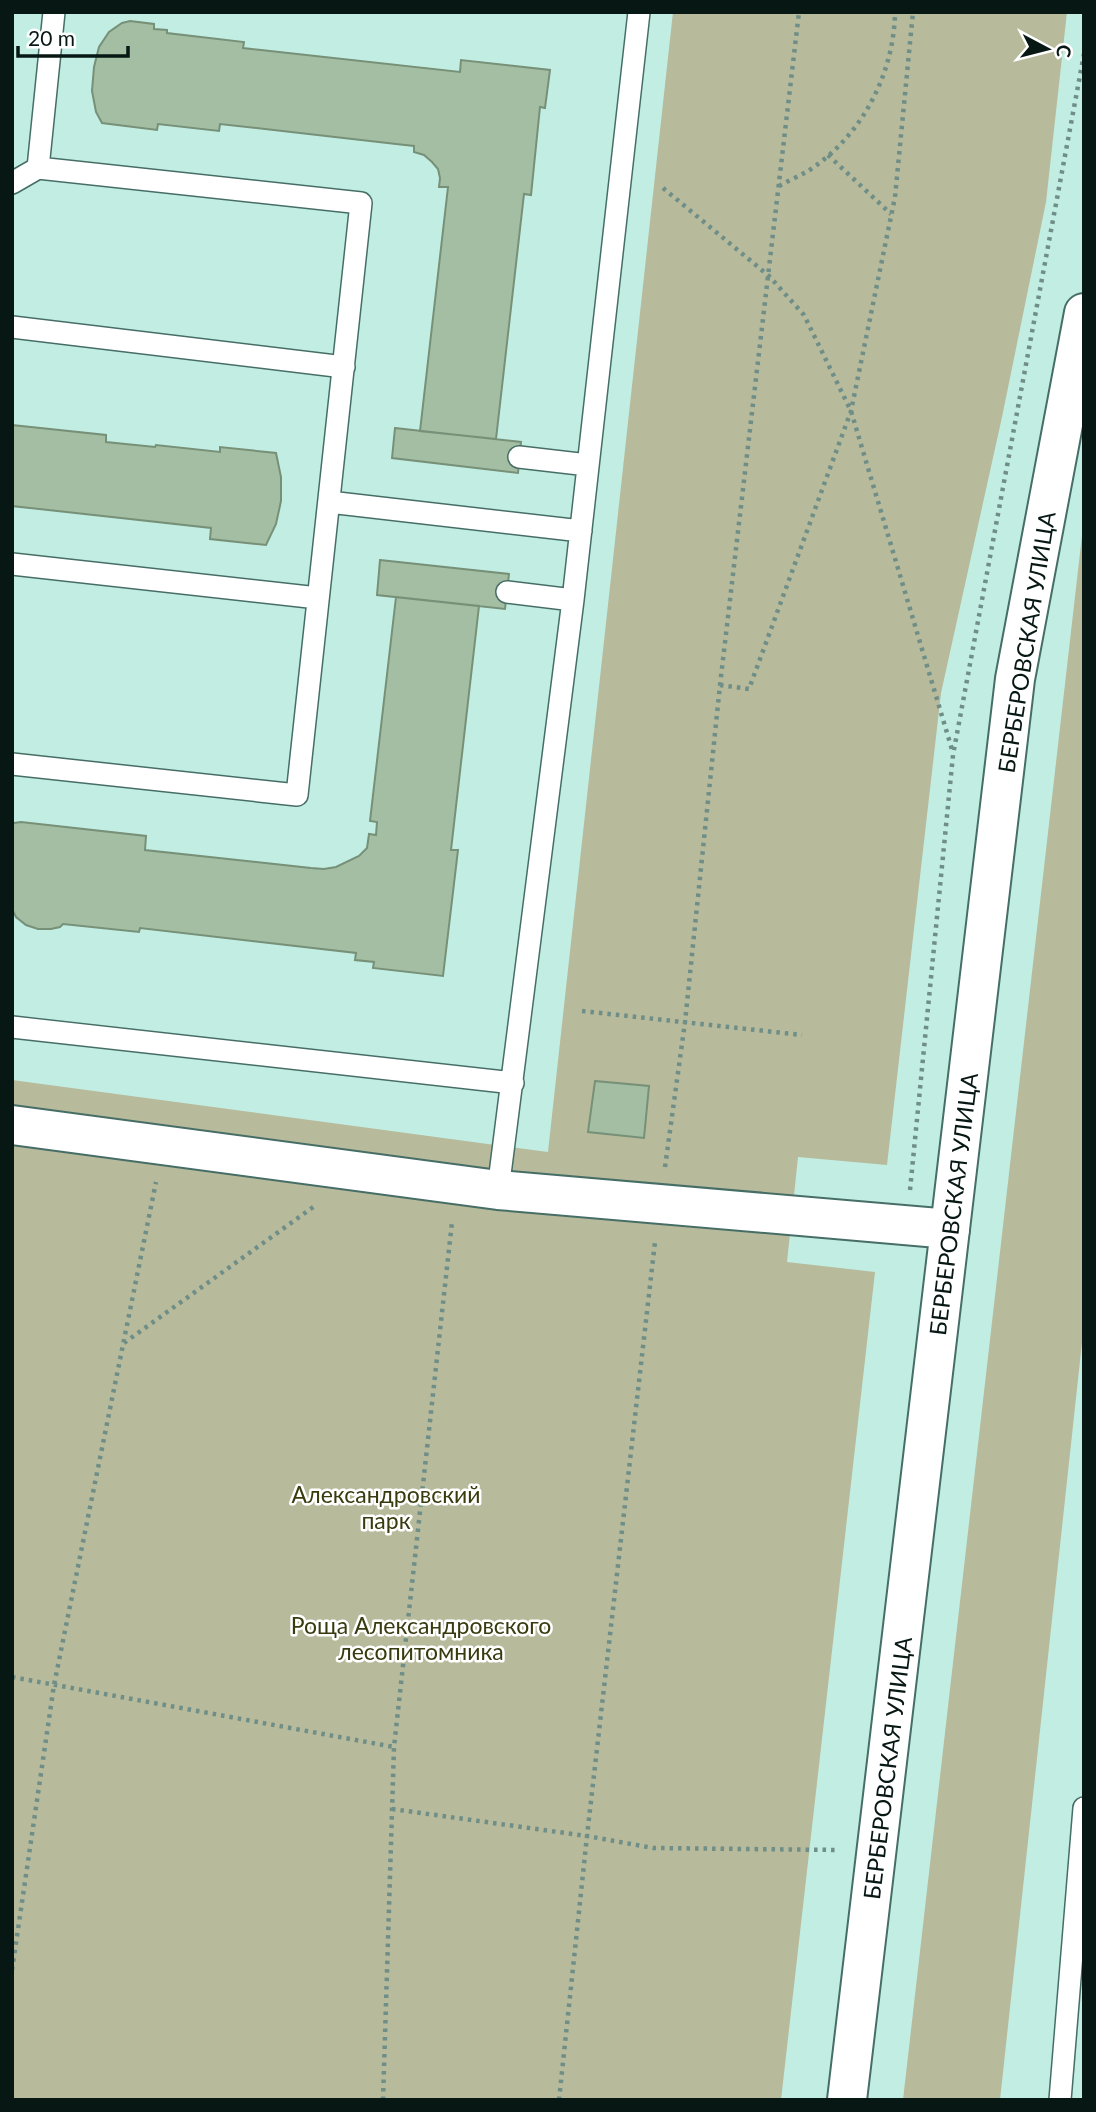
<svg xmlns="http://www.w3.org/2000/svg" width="1096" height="2112" font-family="Lato,sans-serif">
  <rect width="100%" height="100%" fill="#c2ede3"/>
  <path fill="#b7ba9b" d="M673 12H1067L1046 202 1002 417 941 693 887 1165 798 1157 787 1262 875 1272 781 2100H12V1080L548 1152Z
    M1084 518V1324L1000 2100H903Z"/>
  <path fill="#a3bea3" stroke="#779078" stroke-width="2" d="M130 21 154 24V29L167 30V33L244 42 243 48 261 50 460 72 461 60 550 70 545 108 540 107 531 195 524 194 496 439 420 431 448 187H439L440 178 438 169 432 162 424 155 414 152V146L396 144 220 124 219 131 158 124 157 130 102 123 96 112 92 91 94 67 99 47 109 32 122 23Z
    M12 425 106 435V442L155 447 156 445 220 452V447L276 453 281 477V501L276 524 266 545 210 539 211 528 12 506Z
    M395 428 521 442 518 473 392 458Z
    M380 560 509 574 505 609 377 595Z
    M396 597 479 606 451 850H458L443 976 373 968 374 962 355 960 356 953 140 928 139 932 63 924 60 927 51 929H38L26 925 16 917 12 909V824L14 823 21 822 146 836 145 850 311 868 324 869 336 867 359 856 367 848 369 834 376 835 377 822 370 821Z
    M595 1081 649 1086 644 1138 588 1132Z"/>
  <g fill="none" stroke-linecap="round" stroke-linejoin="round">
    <defs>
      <path id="service" d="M38 168 54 12
        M12 183 38 168 361 203 297 795 12 764
        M12 327 344 367
        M519 457 588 465
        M329 502 581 531
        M12 564 318 598
        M507 592 573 600
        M12 1027 513 1083
        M498 1190 573 600 639 12
        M1060 2100 1084 1808"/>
      <path id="minor" d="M12 1125 498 1190 950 1229"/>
      <path id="tertiary" d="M847 2100 1015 679 1084 313"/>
    </defs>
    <use href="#service" stroke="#466e66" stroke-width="24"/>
    <use href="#minor" stroke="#466e66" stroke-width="42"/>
    <use href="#tertiary" stroke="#466e66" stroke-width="42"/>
    <path stroke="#6f8e87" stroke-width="4.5" stroke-dasharray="3.5 5" stroke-linecap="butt" d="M828 155 891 214
      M779 186C788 181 799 176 808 171 861 137 894 75 895 12
      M663 188 769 276 804 315 851 411 953 753
      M720 685 749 689 851 411 895 197 913 12
      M582 1011 802 1035
      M665 1167 685 1022 720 685 799 12
      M910 1190 953 755 1084 54
      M124 1343 316 1205
      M12 1677 394 1747
      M392 1809 587 1836 653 1848 839 1850
      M12 1970 54 1685 156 1182
      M383 2100 394 1747 452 1222
      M559 2100 587 1836 655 1242"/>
    <use href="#service" stroke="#fff" stroke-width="21"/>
    <use href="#minor" stroke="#fff" stroke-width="38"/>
    <use href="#tertiary" stroke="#fff" stroke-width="38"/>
  </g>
  <g text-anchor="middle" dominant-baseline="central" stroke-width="5" stroke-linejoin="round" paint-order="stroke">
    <g font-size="23" fill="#071714" stroke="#fff">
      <text transform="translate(1026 642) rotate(-81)">БЕРБЕРОВСКАЯ УЛИЦА</text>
      <text transform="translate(953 1204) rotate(-83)">БЕРБЕРОВСКАЯ УЛИЦА</text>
      <text transform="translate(887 1768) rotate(-83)">БЕРБЕРОВСКАЯ УЛИЦА</text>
    </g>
    <g font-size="23" fill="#393b0f" stroke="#fff">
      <text x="386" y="1494">Александровский<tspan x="386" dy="26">парк</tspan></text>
      <text x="421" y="1625">Роща Александровского<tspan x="421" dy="26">лесопитомника</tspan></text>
    </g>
  </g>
  <rect width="1096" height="2112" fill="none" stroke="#071714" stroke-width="28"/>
  <g transform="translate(1047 49) rotate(97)" stroke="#ffffff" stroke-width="5" paint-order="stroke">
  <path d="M0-5L12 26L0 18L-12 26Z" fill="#071714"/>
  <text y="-10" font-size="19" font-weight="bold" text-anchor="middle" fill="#071714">С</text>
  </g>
  <path d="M18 46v10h110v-10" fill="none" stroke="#071714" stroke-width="3.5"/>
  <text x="28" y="46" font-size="21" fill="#071714" stroke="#ffffff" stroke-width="5" paint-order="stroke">20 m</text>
</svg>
